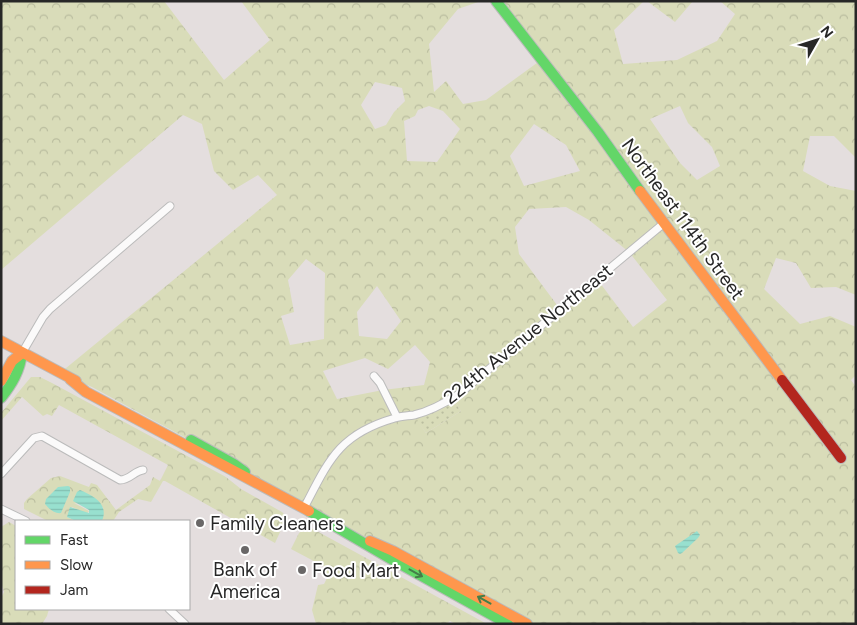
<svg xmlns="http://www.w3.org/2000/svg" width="857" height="625" font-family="Figtree,sans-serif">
  <defs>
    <pattern id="grass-dots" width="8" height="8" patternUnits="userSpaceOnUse" patternTransform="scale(1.25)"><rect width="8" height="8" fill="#d9dcb9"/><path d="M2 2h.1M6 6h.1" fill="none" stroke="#babd9f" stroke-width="1.8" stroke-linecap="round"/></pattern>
    <pattern id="forest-crowns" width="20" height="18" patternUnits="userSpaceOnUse" patternTransform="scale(1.25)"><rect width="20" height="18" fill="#d9dcb9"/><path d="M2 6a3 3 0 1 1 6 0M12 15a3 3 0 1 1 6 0" fill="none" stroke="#babd9f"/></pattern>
    <pattern id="water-rules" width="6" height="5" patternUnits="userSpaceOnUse" patternTransform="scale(1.25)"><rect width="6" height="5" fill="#98e0cf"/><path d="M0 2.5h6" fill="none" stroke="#83c0b2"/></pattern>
  </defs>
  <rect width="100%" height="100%" fill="#e4dede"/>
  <path fill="url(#grass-dots)" d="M452 398 461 411 426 433 413 415Z"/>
  <path fill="url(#forest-crowns)" fill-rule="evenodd" d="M1 1H164L224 80 270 40 241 1H481L458 9 429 44 434 92 446 81 463 104 486 100 541 60 496 1H644L614 30 623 64 677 60 717 41 735 14 720 1H856V158L834 136H810L803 171 830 186 856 191V295L836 287 811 288 796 263 776 258 764 289 800 324 830 316 856 327V375L851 380 856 387V624H527L344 530 255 481 234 464 92 387 60 373 277 195 258 175 233 190 214 171 202 124 183 115 1 270ZM375 82 402 88 405 101 394 112 386 125 375 129 361 105ZM429 106 443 111 460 129 437 162 407 161 404 121 415 116 418 110ZM680 106 688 123 712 147 720 166 697 180 680 163 650 119ZM534 124 566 145 580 171 524 186 510 156ZM566 207 589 220 629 252 667 300 633 327 597 279 560 309 519 254 515 227 529 209ZM306 259 325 273 324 339 290 345 281 316 294 312 288 280ZM377 286 401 321 387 339 359 336 357 312ZM415 345 430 362 424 385 383 390 337 399 323 371 365 358 388 369ZM452 398 461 411 426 433 414 415Z
    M647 1H693L675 22Z
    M31 377H40L52 383 226 477 241 489 282 512 287 517 275 543 165 481H163L151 502 138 499 119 512 113 521H102L103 507 74 503 89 511 87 514 72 507 67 517 76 521H48L24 509V503L27 499 51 478 60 476 89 487 91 483 97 485 116 510 150 485 153 477 160 481 168 465 59 405 52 416 47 414 43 416 22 397 1 421V413Z
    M9 522 16 526V609H49L47 616 42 624H1V598L4 592 1 582V527Z
    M306 528 313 529 487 624H456L450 621 446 624H316L312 610 318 585 324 584 327 578 325 567 291 549 299 533Z"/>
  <path fill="url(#water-rules)" d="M68 486 70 487V492L61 513C55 514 49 509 45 504L46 499 58 487Z
    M80 490C94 496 109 504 102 521H76L67 517 70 507 89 513V510L73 501 77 492Z
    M697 531 700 535 698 538 682 553 680 554 678 553 675 546Z"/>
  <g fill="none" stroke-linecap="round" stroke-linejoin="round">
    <defs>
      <path id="street" d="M22 353 43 317 50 309 170 206
        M374 376 380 383 397 417
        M1 474 34 438 42 436 120 480C130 480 134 471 143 470
        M304 508C329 460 339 434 395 418 401 416 408 416 414 415 431 411 445 403 459 394L663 224
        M1 509 26 521
        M169 609 185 624"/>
      <path id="fast" d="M496 1 598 132 640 191
        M1 398C12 384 20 371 22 353
        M191 440 234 464 245 472
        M309 511 391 559 508 624"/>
      <path id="slow" d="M640 191 782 380
        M1 341 76 381
        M70 379 86 392 309 511
        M1 381 12 361 22 353
        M370 541 393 551 527 624"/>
      <path id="jam" d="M782 380 841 458"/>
    </defs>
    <use href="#street" stroke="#bbb" stroke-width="9"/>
    <use href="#fast" stroke="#bbb" stroke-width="12"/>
    <use href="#slow" stroke="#bbb" stroke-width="12"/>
    <use href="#jam" stroke="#bbb" stroke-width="12"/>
    <use href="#street" stroke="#fbfafa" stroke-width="7"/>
    <use href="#fast" stroke="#63d668" stroke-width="10"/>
    <use href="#slow" stroke="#ff974d" stroke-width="10"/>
    <use href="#jam" stroke="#b3261e" stroke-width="10"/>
  </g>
  <defs><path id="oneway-shaft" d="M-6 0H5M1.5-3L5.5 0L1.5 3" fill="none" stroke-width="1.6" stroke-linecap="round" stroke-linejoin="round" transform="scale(1.25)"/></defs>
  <g stroke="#457e48">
    <use href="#oneway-shaft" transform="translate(416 573) rotate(29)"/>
    <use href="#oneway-shaft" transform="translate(484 600) rotate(-151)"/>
  </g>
  <g fill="#696767" stroke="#fff" stroke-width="2">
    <circle cx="200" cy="523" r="5"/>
    <circle cx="245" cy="550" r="5"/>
    <circle cx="302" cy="570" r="5"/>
  </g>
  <g text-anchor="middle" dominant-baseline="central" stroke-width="4" stroke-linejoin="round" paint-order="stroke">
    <g font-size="19" fill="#272727" stroke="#fff">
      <text transform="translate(683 219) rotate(54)">Northeast 114th Street</text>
      <text transform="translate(528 334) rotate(-39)">224th Avenue Northeast</text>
    </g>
    <g font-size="19" fill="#272727" stroke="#fff" text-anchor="start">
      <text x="210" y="523">Family Cleaners</text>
      <text x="245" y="569" text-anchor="middle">Bank of<tspan x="245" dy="22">America</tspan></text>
      <text x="312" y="570">Food Mart</text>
    </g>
  </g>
  <rect width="857" height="625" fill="none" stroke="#272727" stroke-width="5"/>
  <rect x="15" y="520" width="175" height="90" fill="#ffffff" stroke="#a9a9a9"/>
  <rect x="25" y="536" width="25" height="8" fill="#63d668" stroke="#a9a9a9"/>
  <text x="60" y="545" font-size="15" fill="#272727">Fast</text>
  <rect x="25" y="561" width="25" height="8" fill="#ff974d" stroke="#a9a9a9"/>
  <text x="60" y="570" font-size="15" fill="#272727">Slow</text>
  <rect x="25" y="586" width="25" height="8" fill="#b3261e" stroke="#a9a9a9"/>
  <text x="60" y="595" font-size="15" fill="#272727">Jam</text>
  <g transform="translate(817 40) rotate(51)" stroke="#ffffff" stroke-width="4" paint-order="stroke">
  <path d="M0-4L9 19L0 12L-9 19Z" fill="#272727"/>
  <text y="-8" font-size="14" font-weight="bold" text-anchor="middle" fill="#272727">N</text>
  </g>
</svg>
